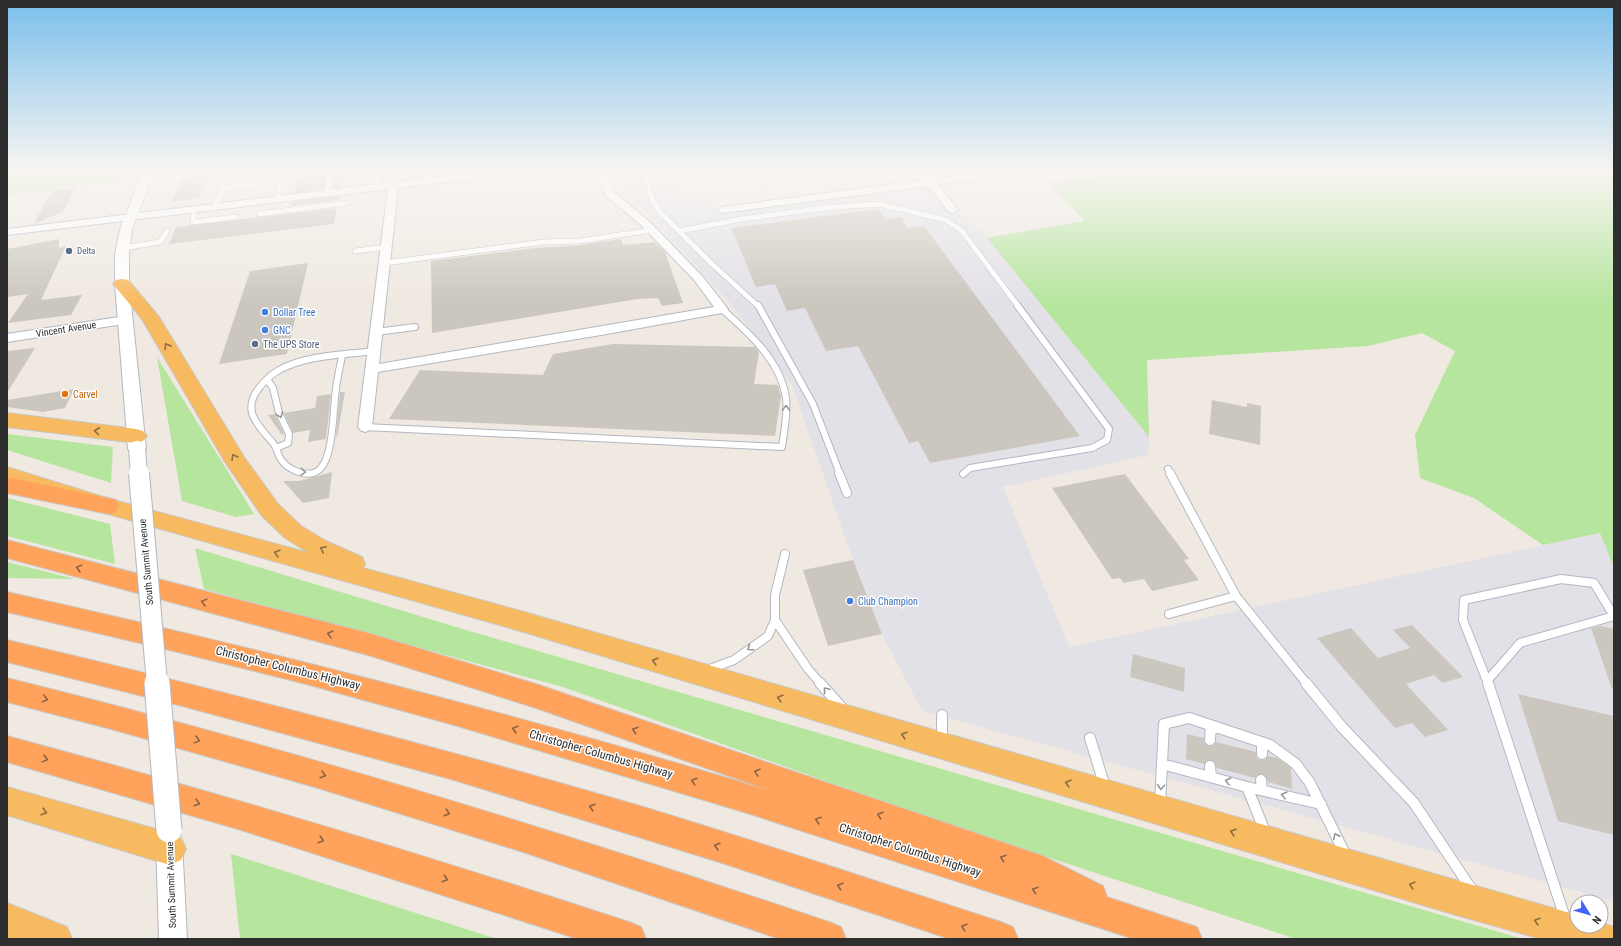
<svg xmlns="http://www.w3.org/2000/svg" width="1621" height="946" font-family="'Roboto Condensed',sans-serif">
  <rect width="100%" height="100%" fill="#efe9e1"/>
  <path fill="#e3e1e8" d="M621 171H664L678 201 711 197 716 211 929 184 987 238 1149 437 1148 455 1003 487 1069 647 1600 533 1614 567V901L922 711 882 634 853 560 792 385 731 304 633 199 622 183Z"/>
  <path fill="#b6e59e" d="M7 171H136L131 179 7 194Z
    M1136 171H1614V567L1600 533 1543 545 1474 498 1420 478 1415 435 1455 351 1422 333 1368 346 1147 360 1149 437 987 238 1085 221 1048 183Z
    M157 357 254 514 236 517 182 501Z
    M7 434 113 447 111 483 7 450Z
    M7 498 110 524 115 564 7 536Z
    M195 548 466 630 1523 939H1296L929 818 563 687 204 589Z
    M7 562 75 579 7 578Z
    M231 854 497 939H240Z"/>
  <path fill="#cbc7bf" d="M300 171H327L324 189 295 193Z
    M335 171H344L341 187 332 188Z
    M210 174 199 198 171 202 183 177Z
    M75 188 64 211 34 224 46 201 54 190Z
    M339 196V200L291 206 292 202Z
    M337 208 334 224 169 244 176 227Z
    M878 209 886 219 901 217 908 228 924 226 1080 436 930 463 918 441 909 443 858 346 826 351 805 308 787 311 775 284 756 287 731 228Z
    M59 239V248L66 246 41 300 82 295 71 315 8 323 28 294 7 297V249Z
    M621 239 623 245 654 242 660 247 665 252 683 303 662 306 658 298 637 299 432 333 431 261 535 248 581 245Z
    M308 263 287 354 219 364 250 271Z
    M613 344 755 347 759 352 754 384 778 385 781 396 775 436 389 419 420 370 543 375 553 354Z
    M35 348 7 393V351Z
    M74 389 65 408 43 412 7 407V400Z
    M340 392H345L337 437H336Z
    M331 394 326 439 308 442 310 430 293 433 284 413 315 408 317 396Z
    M1212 400 1247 407V403L1261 406 1260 445 1209 434Z
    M274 414 275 415 284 434 282 435 268 415Z
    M332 472 329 498 303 503 283 481H299Z
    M1125 474 1189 559 1184 560 1199 580 1152 591 1144 579 1124 583 1120 578 1112 579 1052 488Z
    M853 560 882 634 828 646 803 570Z
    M1412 625 1463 677 1442 683 1434 675 1406 684 1448 730 1425 737 1412 723 1395 728 1317 638 1351 628 1378 658 1410 648 1393 630Z
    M1600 626 1614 629V688L1612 689 1591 628Z
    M1133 654 1185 668 1184 692 1130 677Z
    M1518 694 1614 716V835L1558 821Z
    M1187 734 1204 738V743L1209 746H1213L1216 742 1256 752V757L1259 760H1265L1268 756 1277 758 1291 768 1292 789 1268 782 1266 777 1263 774 1258 775 1255 778 1217 768 1215 763 1212 760 1207 761 1204 764 1186 759Z"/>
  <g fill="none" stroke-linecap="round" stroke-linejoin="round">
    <defs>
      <path id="service-far3" d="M643 171 653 201 660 212 712 264 758 306
        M435 180 436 171
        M377 187 381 171
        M327 193 331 171
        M215 206 223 188 281 181 277 199
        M194 209 193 222 236 217
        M259 214 346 203
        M679 231 742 219 824 208 879 204 946 220 962 231 1018 306
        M123 248 160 242 167 231
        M355 251 387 247
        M385 263 543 242 580 241 652 230"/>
      <path id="service-far2" d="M758 305 813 404 840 474
        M376 332 415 327
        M342 356C340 367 337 378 336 389 333 408 334 455 320 469 310 479 290 471 282 461 278 456 277 448 273 443 258 425 241 411 259 388 264 382 271 374 279 370 306 355 344 355 374 351
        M267 379 273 388 279 413 289 434 288 443 276 448
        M365 427 782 447C784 431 788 414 786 398 781 361 748 332 722 309
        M1168 469 1171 474
        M963 474 970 468 1092 448 1107 440 1109 429 1017 305"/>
      <path id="service-far1" d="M839 473 847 493
        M1170 473 1236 596 1307 684
        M1561 579 1594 583 1614 616 1520 643 1487 681 1463 620 1464 600Z
        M1169 614 1236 596
        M775 620 808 669 821 684
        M707 670 734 660 768 636 775 620V595L785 554
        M1487 681 1488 684"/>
      <path id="service" d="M820 683 843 709
        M1306 683 1341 726 1414 803 1472 890
        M1488 683 1565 918
        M942 715V740
        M1090 738 1105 787
        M1210 740 1211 726
        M1262 743V754
        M1162 764 1247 787 1266 834
        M1210 766 1211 777
        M1261 780 1262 790
        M1247 787 1321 804
        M1160 805 1164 724 1189 718 1270 745 1296 764 1310 783 1345 854"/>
      <path id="minor" d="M484 171H515L510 174 398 188 379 364 714 307 695 281 642 226 605 195 596 171H606L614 192 650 222 703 277 728 309 726 312 722 313 607 334 378 372 372 427 370 430 365 432 360 430 358 427 388 189 7 235V229Z
        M917 171H927L933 179 992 171H1021L1016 174 938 184 958 210 953 213 949 212 928 186 722 213 717 210 722 207 924 180Z
        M126 316 130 317 132 320 130 323 7 342V334Z"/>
      <path id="tertiary" d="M143 171H155L132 229 129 254V284L146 449 143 453 137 455 131 453 128 449 115 284V254L120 229Z
        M169 827 178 831 182 840 187 939H159L156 840 160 831Z"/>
      <path id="trunk" d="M122 279 128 280 159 317 244 457 278 504 301 526 326 541 362 557 365 564 363 568 517 610 1577 915V926H1601V922L1613 927 1614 939H1541L1449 913 517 630 108 514 7 483V467L110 499 309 553 285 538 262 516 225 462 142 319 113 284 116 280Z
        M7 413 136 429 143 431 147 436 143 441 136 443 7 427Z
        M7 787 170 833 181 838 186 849 181 860 170 865 7 815Z
        M7 903 67 927 72 939H12L7 937Z"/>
      <path id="motorway" d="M7 477 108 498 116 500 119 506 116 512 108 514 7 493Z
        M7 540 368 633 536 684 1043 856 1103 886 1107 897 1197 927 1202 939H1134L747 813 454 725 306 684 157 647 7 612V592C264 649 519 715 771 791L536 708 368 655 7 558Z
        M7 640C216 689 424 743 630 803 754 840 878 882 1001 922L1013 927 1018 939H950L719 862 454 780 186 707 7 662Z
        M7 678C286 747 557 830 829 922L841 927 846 939H780L523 852 318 788 111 729 7 702Z
        M7 736C216 792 423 854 629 922L641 927 646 939H578L241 830 7 762Z"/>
    </defs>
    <use href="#service-far3" stroke="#b4b7c1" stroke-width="6"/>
    <use href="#service-far2" stroke="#b4b7c1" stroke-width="8"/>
    <use href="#service-far1" stroke="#b4b7c1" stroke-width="10"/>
    <use href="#service" stroke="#b4b7c1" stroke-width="12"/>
    <use href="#minor" stroke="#b4b7c1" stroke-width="2"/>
    <use href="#tertiary" stroke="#b4b7c1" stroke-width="2"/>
    <use href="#trunk" stroke="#c9c9c9" stroke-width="2"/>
    <use href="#motorway" stroke="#c9c9c9" stroke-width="2"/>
    <use href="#service-far3" stroke="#fff" stroke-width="5"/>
    <use href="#service-far2" stroke="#fff" stroke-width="6"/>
    <use href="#service-far1" stroke="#fff" stroke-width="8"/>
    <use href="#service" stroke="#fff" stroke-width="10"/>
    <use href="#minor" fill="#fff" fill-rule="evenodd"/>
    <use href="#tertiary" fill="#fff" fill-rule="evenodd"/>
    <use href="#trunk" fill="#f8ba60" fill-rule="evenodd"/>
    <use href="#motorway" fill="#ffa35c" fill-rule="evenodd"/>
    <defs>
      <path id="tertiary-bridge-far2" d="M137 449 139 474"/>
      <path id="tertiary-bridge-far1" d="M139 473 157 684"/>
      <path id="tertiary-bridge" d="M157 683 169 830"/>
    </defs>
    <use href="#tertiary-bridge-far2" stroke="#b4b7c1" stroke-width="18" stroke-linecap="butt"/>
    <use href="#tertiary-bridge-far1" stroke="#b4b7c1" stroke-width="22" stroke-linecap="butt"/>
    <use href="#tertiary-bridge" stroke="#b4b7c1" stroke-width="27" stroke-linecap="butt"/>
    <use href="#tertiary-bridge-far2" stroke="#fff" stroke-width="16"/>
    <use href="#tertiary-bridge-far1" stroke="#fff" stroke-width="20"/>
    <use href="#tertiary-bridge" stroke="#fff" stroke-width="25"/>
  </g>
  <defs><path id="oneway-chevron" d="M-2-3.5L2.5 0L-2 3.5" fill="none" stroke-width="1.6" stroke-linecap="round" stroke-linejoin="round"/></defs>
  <g stroke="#896d44">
    <use href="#oneway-chevron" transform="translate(167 346) rotate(-121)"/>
    <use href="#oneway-chevron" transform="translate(97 431) rotate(-173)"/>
    <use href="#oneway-chevron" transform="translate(234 457) rotate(-121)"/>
    <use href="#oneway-chevron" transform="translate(323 549) rotate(-154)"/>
    <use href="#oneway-chevron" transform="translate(277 553) rotate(-164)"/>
    <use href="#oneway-chevron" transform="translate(655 661) rotate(-164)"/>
    <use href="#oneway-chevron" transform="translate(780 698) rotate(-164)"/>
    <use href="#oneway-chevron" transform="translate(904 735) rotate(-164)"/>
    <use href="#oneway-chevron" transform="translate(1068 783) rotate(-164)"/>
    <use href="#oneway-chevron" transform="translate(44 812) rotate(16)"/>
    <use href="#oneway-chevron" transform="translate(1233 832) rotate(-164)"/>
    <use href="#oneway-chevron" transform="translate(1412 885) rotate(-163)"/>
    <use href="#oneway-chevron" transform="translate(1537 921) rotate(-164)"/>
  </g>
  <g stroke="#969696">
    <use href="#oneway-chevron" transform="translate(786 408) rotate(-89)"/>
    <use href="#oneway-chevron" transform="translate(280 415) rotate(68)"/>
    <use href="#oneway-chevron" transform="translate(303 472) rotate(4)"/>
    <use href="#oneway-chevron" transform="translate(750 648) rotate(145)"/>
    <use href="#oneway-chevron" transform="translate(826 690) rotate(-130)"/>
    <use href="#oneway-chevron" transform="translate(1228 781) rotate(-166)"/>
    <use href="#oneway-chevron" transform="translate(1161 787) rotate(93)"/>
    <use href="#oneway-chevron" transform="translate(1284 795) rotate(-166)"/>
    <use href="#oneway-chevron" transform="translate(1336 836) rotate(-116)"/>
  </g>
  <g stroke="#8c6343">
    <use href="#oneway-chevron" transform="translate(79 568) rotate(-165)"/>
    <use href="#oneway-chevron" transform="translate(204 602) rotate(-165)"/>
    <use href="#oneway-chevron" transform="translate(330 634) rotate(-166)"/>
    <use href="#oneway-chevron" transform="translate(45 699) rotate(15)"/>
    <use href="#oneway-chevron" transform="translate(515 729) rotate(-164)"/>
    <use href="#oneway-chevron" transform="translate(635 730) rotate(-161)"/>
    <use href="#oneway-chevron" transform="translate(197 740) rotate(15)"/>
    <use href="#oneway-chevron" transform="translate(45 759) rotate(15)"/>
    <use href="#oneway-chevron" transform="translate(757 772) rotate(-161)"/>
    <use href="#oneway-chevron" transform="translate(323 775) rotate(16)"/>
    <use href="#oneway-chevron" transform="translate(694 781) rotate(-163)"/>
    <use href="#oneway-chevron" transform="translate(197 803) rotate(16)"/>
    <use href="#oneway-chevron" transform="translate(592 807) rotate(-163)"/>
    <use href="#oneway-chevron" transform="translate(447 813) rotate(17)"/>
    <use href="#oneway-chevron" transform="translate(880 815) rotate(-161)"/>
    <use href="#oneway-chevron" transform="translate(818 820) rotate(-162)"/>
    <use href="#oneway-chevron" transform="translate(321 840) rotate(17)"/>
    <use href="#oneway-chevron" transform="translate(717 846) rotate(-163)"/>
    <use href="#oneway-chevron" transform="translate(1003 858) rotate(-161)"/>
    <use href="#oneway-chevron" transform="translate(445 879) rotate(18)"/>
    <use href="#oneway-chevron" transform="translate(840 886) rotate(-162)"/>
    <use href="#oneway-chevron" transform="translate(1035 890) rotate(-162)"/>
    <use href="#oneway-chevron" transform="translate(964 927) rotate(-162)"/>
  </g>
  <linearGradient id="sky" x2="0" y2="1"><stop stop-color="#7abfeb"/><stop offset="0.56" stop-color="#f8f5f2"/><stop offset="1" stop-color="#f8f5f2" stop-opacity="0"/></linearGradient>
  <rect width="1621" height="304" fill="url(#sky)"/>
  <g fill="#5c6f8a" stroke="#fff" stroke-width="1.5">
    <circle cx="69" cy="251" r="4"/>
    <circle cx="255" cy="344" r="4"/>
  </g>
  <g fill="#3f7fe0" stroke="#fff" stroke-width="1.5">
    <circle cx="265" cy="312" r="4"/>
    <circle cx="265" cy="330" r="4"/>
    <circle cx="850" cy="601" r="4"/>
  </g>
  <circle fill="#e8710a" stroke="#fff" stroke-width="1.5" cx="65" cy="394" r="4"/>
  <g text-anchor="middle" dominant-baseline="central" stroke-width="3" stroke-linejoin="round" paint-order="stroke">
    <g font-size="9" fill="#4e5e75" stroke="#fff" text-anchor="start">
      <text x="77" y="251">Delta</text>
    </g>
    <g font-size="10" fill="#366cbe" stroke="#fff" text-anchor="start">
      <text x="273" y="312">Dollar Tree</text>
      <text x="273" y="330">GNC</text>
      <text x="858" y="601">Club Champion</text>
    </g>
    <g font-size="10" fill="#2e2e2e" stroke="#fff">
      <text transform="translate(66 329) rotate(-9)">Vincent Avenue</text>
      <text transform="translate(146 562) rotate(-95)">South Summit Avenue</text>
      <text transform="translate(171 885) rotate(-92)">South Summit Avenue</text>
    </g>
    <g font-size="10" fill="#4e5e75" stroke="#fff" text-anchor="start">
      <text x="263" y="344">The UPS Store</text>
    </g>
    <g font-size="10" fill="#c56008" stroke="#fff" text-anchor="start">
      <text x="73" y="394">Carvel</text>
    </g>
    <g font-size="12" fill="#2e2e2e" stroke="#fff">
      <text transform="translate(288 668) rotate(14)">Christopher Columbus Highway</text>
      <text transform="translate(601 754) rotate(16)">Christopher Columbus Highway</text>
      <text transform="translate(910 850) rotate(18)">Christopher Columbus Highway</text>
    </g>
  </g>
  <rect width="1621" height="946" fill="none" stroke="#2e2e2e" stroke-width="16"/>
  <g transform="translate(1589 914) rotate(127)"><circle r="19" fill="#ffffff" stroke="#ababab"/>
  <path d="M0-3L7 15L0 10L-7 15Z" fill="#4264fb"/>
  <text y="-6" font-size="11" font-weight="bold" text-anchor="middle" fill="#2e2e2e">N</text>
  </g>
</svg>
